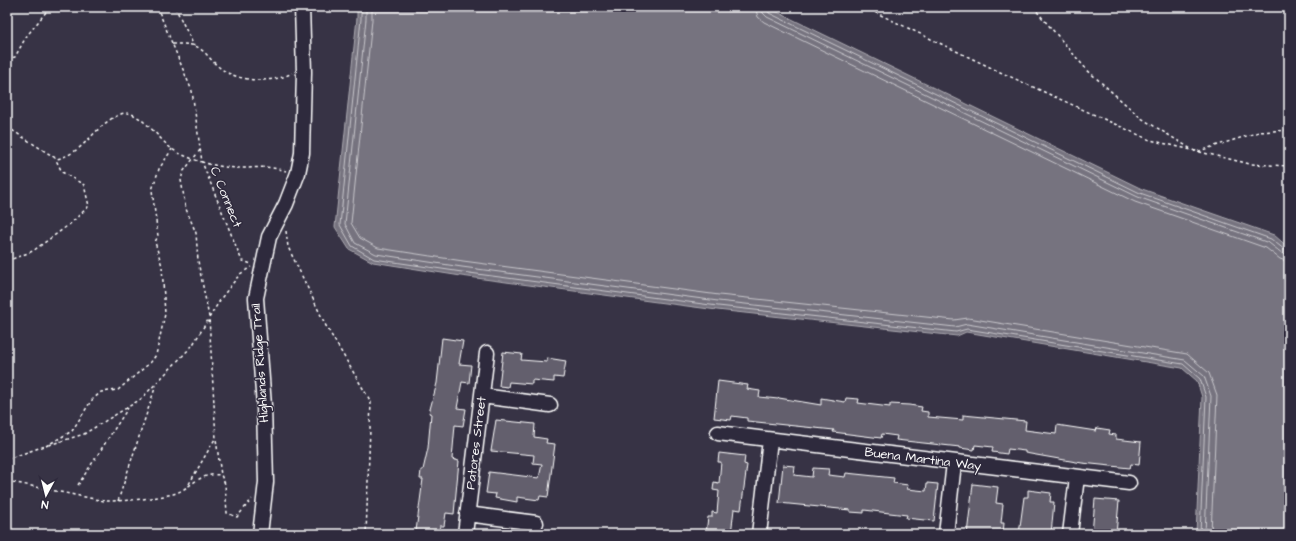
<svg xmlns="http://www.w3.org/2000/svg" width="1296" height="541" font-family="'Architects Daughter',sans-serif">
  <rect width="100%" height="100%" fill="#373345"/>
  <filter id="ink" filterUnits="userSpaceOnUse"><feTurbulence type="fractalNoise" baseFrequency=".025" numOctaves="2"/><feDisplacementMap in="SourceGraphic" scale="8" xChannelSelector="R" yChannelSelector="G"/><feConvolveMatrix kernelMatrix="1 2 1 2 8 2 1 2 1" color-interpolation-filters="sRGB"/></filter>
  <g filter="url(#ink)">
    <path fill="#76737f" stroke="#adabb2" d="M357 7H767L1142 189 1274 235 1289 248V534H1196L1202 397 1197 381 1182 368 966 332 957 336 717 310 461 276 373 262 349 249 335 227 357 18Z"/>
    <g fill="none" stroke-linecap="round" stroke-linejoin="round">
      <path stroke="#c8c7cc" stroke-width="1" d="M361 7V19L340 225 352 246 374 259 462 272 718 306 956 332 967 329 1183 364 1200 379 1206 397 1200 534
        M366 7V19L345 224 355 243 376 254 462 267 718 301 955 327 967 324 1185 360 1204 376 1211 396 1205 534
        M372 7V20L351 223 360 238 378 248 463 261 719 295 954 320 968 318 1187 354 1209 373 1217 395 1211 534
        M755 7 758 17 764 22 1135 202 1266 248 1280 259 1289 262
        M761 7 763 13 767 17 1138 197 1269 243 1283 254 1289 256
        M767 7 769 13 1140 193 1271 239 1285 250 1289 251"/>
    </g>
    <path fill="#635f6d" stroke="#fff" d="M442 338 463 341 459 364 471 365 469 383 462 382 457 408 466 409 463 426 455 425 452 459 459 461 454 514 446 513 444 526H440L439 534H435L416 531 423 479H420L421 470H423L428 448 431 414 429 413 437 383Z
      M503 352 522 354 521 360 547 362V358L566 361 563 378 554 377V382L532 380V384L509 382 508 387 499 386Z
      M718 381 748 385 747 389 760 391 759 397 778 399 779 398 821 405V398L845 402 846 398 859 399 858 403 890 407V404L909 405 922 407 921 411 928 412V417L963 420V415L1026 421 1025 430 1056 434 1057 425 1096 431 1097 428 1110 430 1109 434 1116 435V439L1141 442 1139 465 1131 464 1130 468 1082 463 1025 453V451L1008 449 1007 454 992 452 993 447 975 445 974 450 960 448V447L896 440 897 436 882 434 881 438 833 432 834 430 747 421V418L732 416 731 420 714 418Z
      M496 420 535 424 534 437 547 439 546 443 555 444 548 497 540 496 539 500 517 497V502L495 498 496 494 486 493 489 472 539 478 542 464 533 463 534 455 491 451Z
      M719 453 745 456 744 464 747 465 741 510 734 509 731 534H706L708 517H712V512L717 513 719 491 713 490 714 482 719 483 721 462H718Z
      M783 465 795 466 794 475 812 477 813 468 829 469 828 475 845 477 846 473 894 478 893 483 908 485 907 489 926 491 927 483 938 484 934 521 906 518 907 515 864 510V513L850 512V510L779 503Z
      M973 484 998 487 996 503 1003 504 1001 523H1004L1003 534H967Z
      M1028 490 1051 493 1050 502H1054L1051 534H1019L1024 497H1028Z
      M1095 499 1119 501 1116 534H1092Z"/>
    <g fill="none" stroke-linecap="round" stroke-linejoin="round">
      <defs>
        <path id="minor" d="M482 396 550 405
          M718 433 1129 483
          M467 514 536 523
          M260 534 266 482 264 406 256 298 269 237 286 204 298 173 302 153 304 72 302 7
          M465 534 487 353
          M759 534 770 440
          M946 534 954 463
          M1070 534 1077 477"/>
      </defs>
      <use href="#minor" stroke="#fff" stroke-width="17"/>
      <path stroke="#fff" stroke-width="1.5" stroke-dasharray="3 3" stroke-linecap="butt" d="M157 7 192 91 202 162C215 166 229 168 242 168 262 168 265 165 286 171
        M175 7 194 46
        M864 7 1000 72 1150 140 1250 164 1289 166
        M1033 7 1087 70 1141 118 1196 152 1259 132 1289 130
        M172 44C181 44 191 43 199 48 207 53 212 62 219 67 236 82 273 84 292 73
        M7 59 15 57 26 37 50 7
        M7 127 57 159C88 151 93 125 121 114 138 107 159 140 172 149 181 155 192 159 202 162L242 261 252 264
        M200 150 183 172 181 180 186 209 196 233 198 261 209 317 216 439 221 475
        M286 231 288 247 326 326 371 402 366 534
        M7 261 33 251 70 224 89 206 84 185 62 172 55 158
        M49 445 84 434 141 399 192 346 222 297 240 274 251 267
        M46 446 72 431 91 401 101 392 118 390 151 362 156 355 165 314 162 266 155 242 158 236 152 190 159 169 172 149
        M7 459 45 446
        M7 481 104 501C125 501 152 499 173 494 191 489 198 472 221 475L225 484 227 513 237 517 252 499
        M189 484 216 437
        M78 485 128 408
        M118 501 156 385"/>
      <use href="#minor" stroke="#2f2a3d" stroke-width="14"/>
    </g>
  </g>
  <g text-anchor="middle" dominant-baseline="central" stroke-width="3" stroke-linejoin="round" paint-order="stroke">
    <g font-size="13" fill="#fff" stroke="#2f2a3d">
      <text transform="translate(226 197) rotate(68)">C Connect</text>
      <text transform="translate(260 363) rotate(-94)">Highlands Ridge Trail</text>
      <text transform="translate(476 443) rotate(-83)">Patores Street</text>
      <text transform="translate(923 459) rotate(7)">Buena Martina Way</text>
    </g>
  </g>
  <rect width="1296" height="541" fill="none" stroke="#2f2a3d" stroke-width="24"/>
  <rect x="12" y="12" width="1272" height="517" fill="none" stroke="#fff" stroke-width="1.5" filter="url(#ink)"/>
  <g transform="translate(46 495) rotate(187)" stroke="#2f2a3d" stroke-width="3" paint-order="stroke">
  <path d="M0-3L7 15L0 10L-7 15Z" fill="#ffffff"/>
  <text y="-6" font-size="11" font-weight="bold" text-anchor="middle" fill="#ffffff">N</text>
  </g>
</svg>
